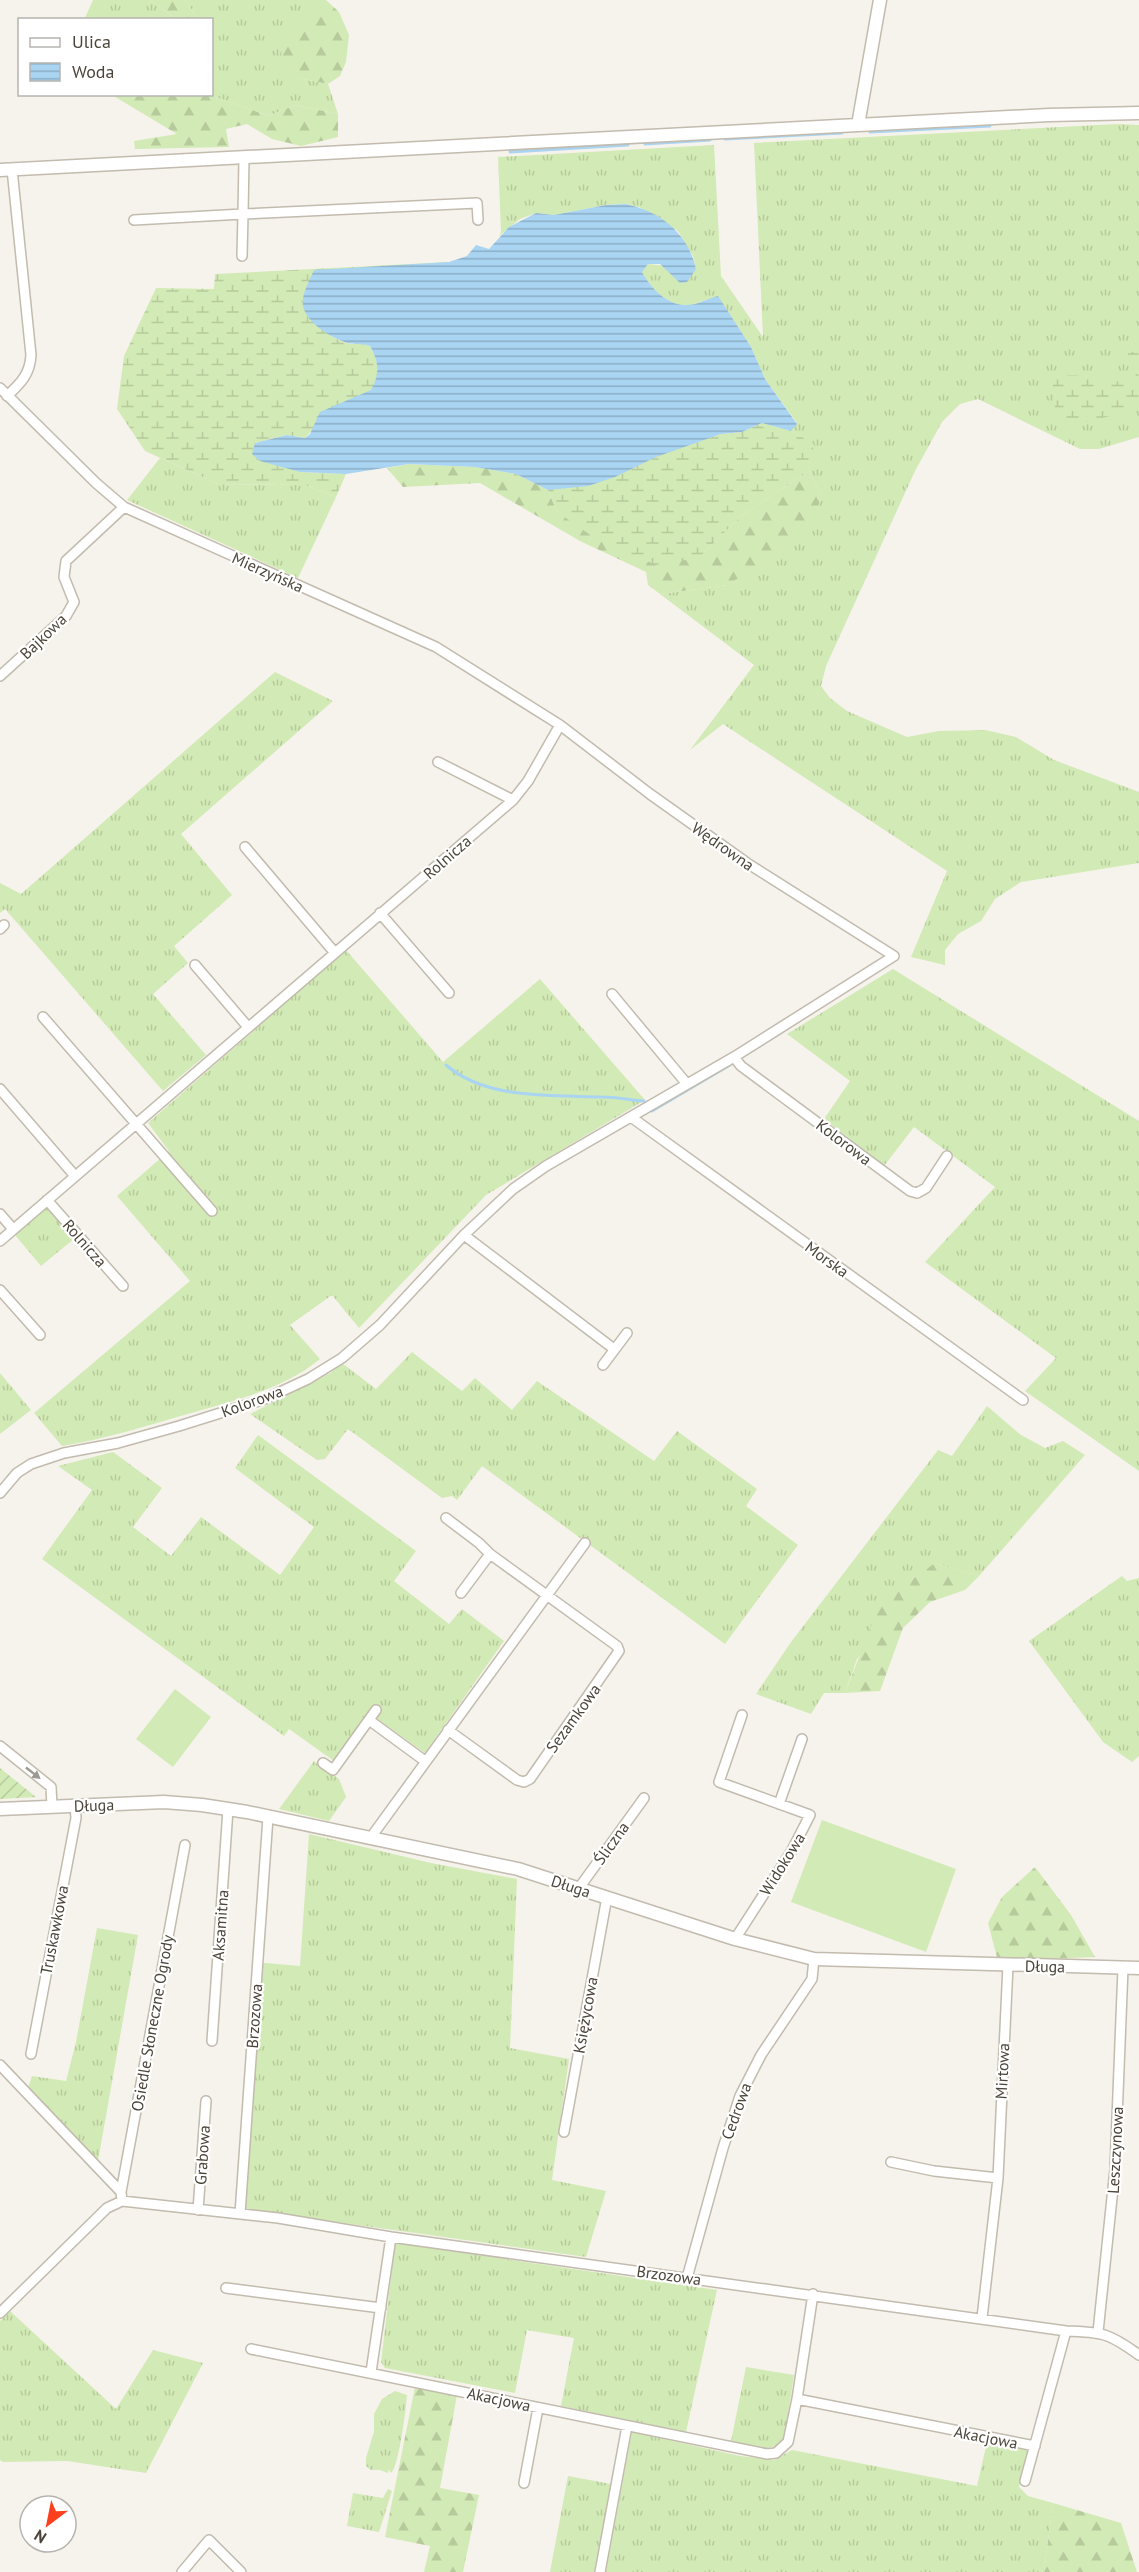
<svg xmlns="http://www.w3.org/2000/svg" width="1139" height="2572" font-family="'PT Sans',sans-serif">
  <defs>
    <pattern id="grass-tufts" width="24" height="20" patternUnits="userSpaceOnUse" patternTransform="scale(1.5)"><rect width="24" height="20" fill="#d2eab5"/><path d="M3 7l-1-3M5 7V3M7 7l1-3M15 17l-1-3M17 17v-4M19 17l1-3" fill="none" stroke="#b6ca9c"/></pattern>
    <pattern id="forest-firs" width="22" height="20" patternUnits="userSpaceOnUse" patternTransform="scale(1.5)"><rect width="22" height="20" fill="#d2eab5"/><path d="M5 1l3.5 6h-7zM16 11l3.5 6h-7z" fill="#b6ca9c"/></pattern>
    <pattern id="wetland-marsh" width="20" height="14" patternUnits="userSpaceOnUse" patternTransform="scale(1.5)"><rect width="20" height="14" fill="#d2eab5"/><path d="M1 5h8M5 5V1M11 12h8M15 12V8" fill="none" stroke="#b6ca9c"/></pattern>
    <pattern id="garden-furrows" width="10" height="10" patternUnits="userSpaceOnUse" patternTransform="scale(1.5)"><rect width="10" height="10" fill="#d2eab5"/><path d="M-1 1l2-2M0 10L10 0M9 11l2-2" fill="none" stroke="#b6ca9c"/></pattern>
    <pattern id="water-rules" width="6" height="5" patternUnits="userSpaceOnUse" patternTransform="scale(1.5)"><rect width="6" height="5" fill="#a9d4f2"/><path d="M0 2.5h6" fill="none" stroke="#8caec5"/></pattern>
  </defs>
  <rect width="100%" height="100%" fill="#f6f3ec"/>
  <path fill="url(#grass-tufts)" d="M93 0H150L177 19 84 20Z
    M185 0H319L312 14 283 37 299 78 328 84 338 114 295 105 269 116 210 95 212 94V20L198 19Z
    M1118 124 1139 125V437L1099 449H1080L978 399 960 404 942 422 915 471 826 666 821 686 830 698 847 711 907 737 939 731 985 730 1016 737 1054 760 1139 792V863L1021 882 995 899 981 921 958 934 945 950V965L911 957 947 871 723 724 690 750 754 665 660 594 728 585 821 495 809 471 813 444 791 431 797 423 765 379 751 347 718 297C710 298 703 301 695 304 671 310 652 290 642 272L648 264 696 269 693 256 678 231 639 207 626 204 606 205 554 215 536 213 520 219 499 236 501 232 498 157 714 145 721 276 763 337 754 143Z
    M160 458 218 484 305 485 336 497 298 578 127 500Z
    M275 672 333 701 181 834 232 895 174 946 188 963 153 994 206 1055 163 1091 5 909 0 913V883L21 894Z
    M346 950 443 1062 540 979 645 1100 486 1195 359 1328 332 1295 290 1325 320 1359C281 1391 231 1401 184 1415 143 1427 104 1439 62 1446L34 1413 190 1281 117 1196 169 1151 148 1123Z
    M893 969 1139 1121V1471L1025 1391 1056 1358 925 1262 995 1187 914 1127 884 1166 824 1119 850 1081 787 1034Z
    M48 1207 75 1238 41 1266 15 1235Z
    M412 1352 462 1391 475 1378 512 1410 537 1381 654 1461 677 1431 757 1489 746 1506 798 1545 725 1644 482 1466 457 1500 452 1496 442 1498 348 1429 325 1459 317 1460 250 1414 330 1373 342 1363 376 1389Z
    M0 1373 31 1410 0 1434Z
    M987 1406 1021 1435 1045 1448 1063 1441 1085 1455 979 1576 935 1563 857 1659 845 1693H824L811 1714 756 1694 791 1642 938 1450 952 1456Z
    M258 1435 416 1551 394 1581 449 1624 462 1609 504 1641 425 1753 369 1713 334 1761 289 1729 284 1736 42 1559 92 1490 58 1466 113 1452 162 1488 133 1527 171 1556 201 1517 280 1575 314 1527 235 1468Z
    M1122 1576 1127 1581 1139 1578V1756L1132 1762 1103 1742 1029 1641Z
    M314 1761 339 1779 346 1797 329 1821 279 1809Z
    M309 1834 431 1863 517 1879 510 2048 569 2059 552 2180 606 2191 586 2257 236 2208 254 1962 300 1966Z
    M97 1928 138 1935 98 2161 28 2088 32 2076 66 2081 76 2042Z
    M395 2243 717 2290 686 2432 561 2406 574 2338 527 2330 515 2393 385 2368 381 2362Z
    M10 2311 116 2409 153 2350 203 2363 146 2473 67 2461 3 2462 0 2460V2321Z
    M746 2367 794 2375 784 2441C767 2454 751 2446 731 2441Z
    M395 2391 407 2395C406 2408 399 2467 391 2473L389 2469 388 2473 380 2470H371L366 2466V2458L374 2432V2414L382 2399Z
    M632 2432 740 2456 774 2460 792 2450 977 2486 987 2442 1028 2450 1019 2487 1028 2496 1053 2503 1044 2572H606Z
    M568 2476 611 2484 594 2572H550Z
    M388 2489 392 2491 379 2532 347 2526 353 2493 383 2498Z"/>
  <path fill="url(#forest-firs)" d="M150 0H185L198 19H177Z
    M319 0H326L339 12 349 35 346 62 340 76 328 84 299 78 280 65 283 37 311 14Z
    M112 95H210L269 116 295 105 338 114V137L301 146 272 139 247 124 226 129 229 147 135 149 134 141 177 134Z
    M409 464 475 467 516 474 548 490 557 512 702 555 741 516 809 471 821 495 814 525 728 585 660 594 648 585 646 572 580 541 480 483 403 487 387 468Z
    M935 1563 979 1576 965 1590 930 1602 903 1628 880 1691 845 1693 880 1603Z
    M1035 1867 1071 1915 1095 1957 998 1961 988 1923 1002 1897Z
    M415 2387 457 2395 440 2488 479 2495 463 2572H424L430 2546 385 2537Z
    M1053 2503 1121 2523 1137 2572H1044Z"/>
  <path fill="url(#wetland-marsh)" d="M449 262 308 315C317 327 336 342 351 344 359 344 363 343 370 346 379 362 380 374 372 390L359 396 312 430 305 438 287 435 255 443 300 472 346 474 336 497 305 485 218 484 145 451 117 409 124 356 156 288 214 289 215 274Z
    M1139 350V409L1074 425 1059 421 1053 400V380C1067 369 1112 382 1130 383L1136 376 1128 357V353Z
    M762 423 791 431 814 444 809 471 741 516 702 555 661 567 599 541 557 512 548 490 552 472 656 456 721 434 742 432Z"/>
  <path fill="url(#garden-furrows)" d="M0 1768 36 1797 0 1799Z"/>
  <path fill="#d2eab5" d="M175 1689 211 1717 173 1767 136 1739Z
    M822 1820 956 1869 926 1952 791 1902Z"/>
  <path fill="url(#water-rules)" d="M626 204C661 212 688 233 696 269L687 282 680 283 660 264H648L642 272C652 290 671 310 695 304 702 302 710 298 718 296L751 347 765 379 797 424 791 431 762 423 742 432 721 434 656 457 615 477 588 486 548 490 516 474 475 467 409 464 346 474 300 472 260 461 252 454 255 443 287 435 305 438 310 434 320 412 371 390C380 374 379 362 370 346 362 343 354 345 347 343 331 337 307 324 303 306 301 294 310 280 314 270L449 262 467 256 476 245 489 249 509 227 536 213 554 215 606 205Z"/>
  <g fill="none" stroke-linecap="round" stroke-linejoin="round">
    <path stroke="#a9d4f2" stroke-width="3" d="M870 132 990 126
      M725 139 842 133
      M645 144 710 140
      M510 152 628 145
      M745 1055 791 1026
      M446 1065C486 1100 553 1095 602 1097 617 1097 630 1100 644 1101
      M652 1111 730 1065"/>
    <defs>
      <path id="minor" d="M134 220 243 214 244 158
        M242 256 243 214 477 203 478 220
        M0 388 96 483 124 507 436 647 560 725 650 794 747 863 894 956 734 1057 546 1166 513 1189 464 1235 380 1325 342 1358 308 1379 265 1399 179 1426 118 1443 64 1453 31 1464 17 1473 0 1493
        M7 396C21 383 30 374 31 355L12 169
        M0 676 66 616 74 602 64 577 66 561 124 507
        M438 762 513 800
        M245 847 335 953
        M380 913 449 993
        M0 929 4 925
        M195 965 248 1027
        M612 994 687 1084
        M43 1017 212 1211
        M734 1057 741 1066 910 1191 917 1193 926 1188 947 1156
        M0 1089 75 1176
        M631 1117 1023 1400
        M47 1200 123 1286
        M0 1214 13 1229
        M464 1235 614 1349
        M0 1241 513 800 528 781 560 725
        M0 1290 40 1335
        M603 1365 627 1333
        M446 1518 479 1543 490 1554 617 1646 619 1651 530 1779 524 1782 517 1780 448 1730
        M461 1593 490 1554
        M369 1720 425 1761
        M0 1746 51 1787 52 1806
        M323 1763 333 1770 376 1710
        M779 1804 802 1739
        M372 1838 374 1833 585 1543
        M579 1888 644 1798
        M735 1939 791 1852 810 1815 719 1782 742 1715
        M212 2041 228 1809
        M31 2054 76 1818 75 1805
        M0 2065 121 2192
        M564 2132 607 1897
        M891 2162 934 2171 998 2178
        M122 2201 121 2192 185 1845
        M198 2210 206 2101
        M240 2214 268 1817
        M687 2278 723 2148 740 2096 761 2055 812 1979 814 1959
        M226 2288 381 2308
        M813 2294 797 2399 1035 2446
        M0 2313 107 2208 122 2201 278 2218 391 2237 1066 2331C1102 2332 1109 2333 1139 2355
        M982 2318 998 2178 1008 1965
        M1098 2332 1115 2169 1123 1968
        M251 2349 767 2454 776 2453 788 2442 797 2399
        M371 2372 391 2237
        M1025 2481 1066 2331
        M524 2483 538 2408
        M182 2572 209 2540 241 2572
        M600 2572 627 2426"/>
      <path id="tertiary" d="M858 125 880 0
        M0 170 1049 115 1139 113
        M0 1809 164 1802 202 1805 247 1812 518 1869 735 1939 814 1959 1139 1968"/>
    </defs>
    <use href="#minor" stroke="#c2bbae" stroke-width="12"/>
    <use href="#tertiary" stroke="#c2bbae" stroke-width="15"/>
    <use href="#minor" stroke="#fff" stroke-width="9"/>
    <use href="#tertiary" stroke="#fff" stroke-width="12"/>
  </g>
  <defs><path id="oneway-solid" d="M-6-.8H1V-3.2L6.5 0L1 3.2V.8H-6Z" transform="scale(1.5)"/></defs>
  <use fill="#9c9892" href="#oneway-solid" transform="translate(33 1773) rotate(38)"/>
  <g text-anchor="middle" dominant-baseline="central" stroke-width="4.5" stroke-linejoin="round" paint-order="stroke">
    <g font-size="16" fill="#4b4439" stroke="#fff">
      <text transform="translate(268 572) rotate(24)">Mierzyńska</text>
      <text transform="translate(43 636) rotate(-44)">Bajkowa</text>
      <text transform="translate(723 846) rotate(35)">Wędrowna</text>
      <text transform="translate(447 857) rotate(-41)">Rolnicza</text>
      <text transform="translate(844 1142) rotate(37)">Kolorowa</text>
      <text transform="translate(85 1243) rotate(49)">Rolnicza</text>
      <text transform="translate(827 1259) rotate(36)">Morska</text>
      <text transform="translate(252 1401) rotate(-20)">Kolorowa</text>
      <text transform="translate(573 1718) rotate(-54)">Sezamkowa</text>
      <text transform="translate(94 1805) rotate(-2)">Długa</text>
      <text transform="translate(611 1843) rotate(-54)">Śliczna</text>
      <text transform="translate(782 1864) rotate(-58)">Widokowa</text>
      <text transform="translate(571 1886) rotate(18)">Długa</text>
      <text transform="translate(220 1925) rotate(-86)">Aksamitna</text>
      <text transform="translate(54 1930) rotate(-79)">Truskawkowa</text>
      <text transform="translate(1045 1966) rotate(1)">Długa</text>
      <text transform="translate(585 2015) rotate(-80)">Księżycowa</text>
      <text transform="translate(254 2016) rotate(-86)">Brzozowa</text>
      <text transform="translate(152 2023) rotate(-80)">Osiedle Słoneczne Ogrody</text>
      <text transform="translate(1002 2071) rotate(-87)">Mirtowa</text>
      <text transform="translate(736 2111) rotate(-70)">Cedrowa</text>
      <text transform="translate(1115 2150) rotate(-87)">Leszczynowa</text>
      <text transform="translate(202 2155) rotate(-86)">Grabowa</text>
      <text transform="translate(669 2275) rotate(8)">Brzozowa</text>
      <text transform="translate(499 2399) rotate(12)">Akacjowa</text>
      <text transform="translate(986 2437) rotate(11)">Akacjowa</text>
    </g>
  </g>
  <rect x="18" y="18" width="195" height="78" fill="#ffffff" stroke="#b7b4b0" stroke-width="1.5"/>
  <rect x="30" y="38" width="30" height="9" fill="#ffffff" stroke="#b7b4b0" stroke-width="1.5"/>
  <text x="72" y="48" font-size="18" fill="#4b4439">Ulica</text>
  <rect x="30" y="63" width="30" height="18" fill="url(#water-rules)" stroke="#b7b4b0" stroke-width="1.5"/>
  <text x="72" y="78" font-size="18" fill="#4b4439">Woda</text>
  <g transform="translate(48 2524) rotate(212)"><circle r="28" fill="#ffffff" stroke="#b7b4b0" stroke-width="1.5"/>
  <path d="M0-4.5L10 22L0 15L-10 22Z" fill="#fc3f1d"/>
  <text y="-9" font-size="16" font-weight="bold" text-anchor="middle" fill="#4b4439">N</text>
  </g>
</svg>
